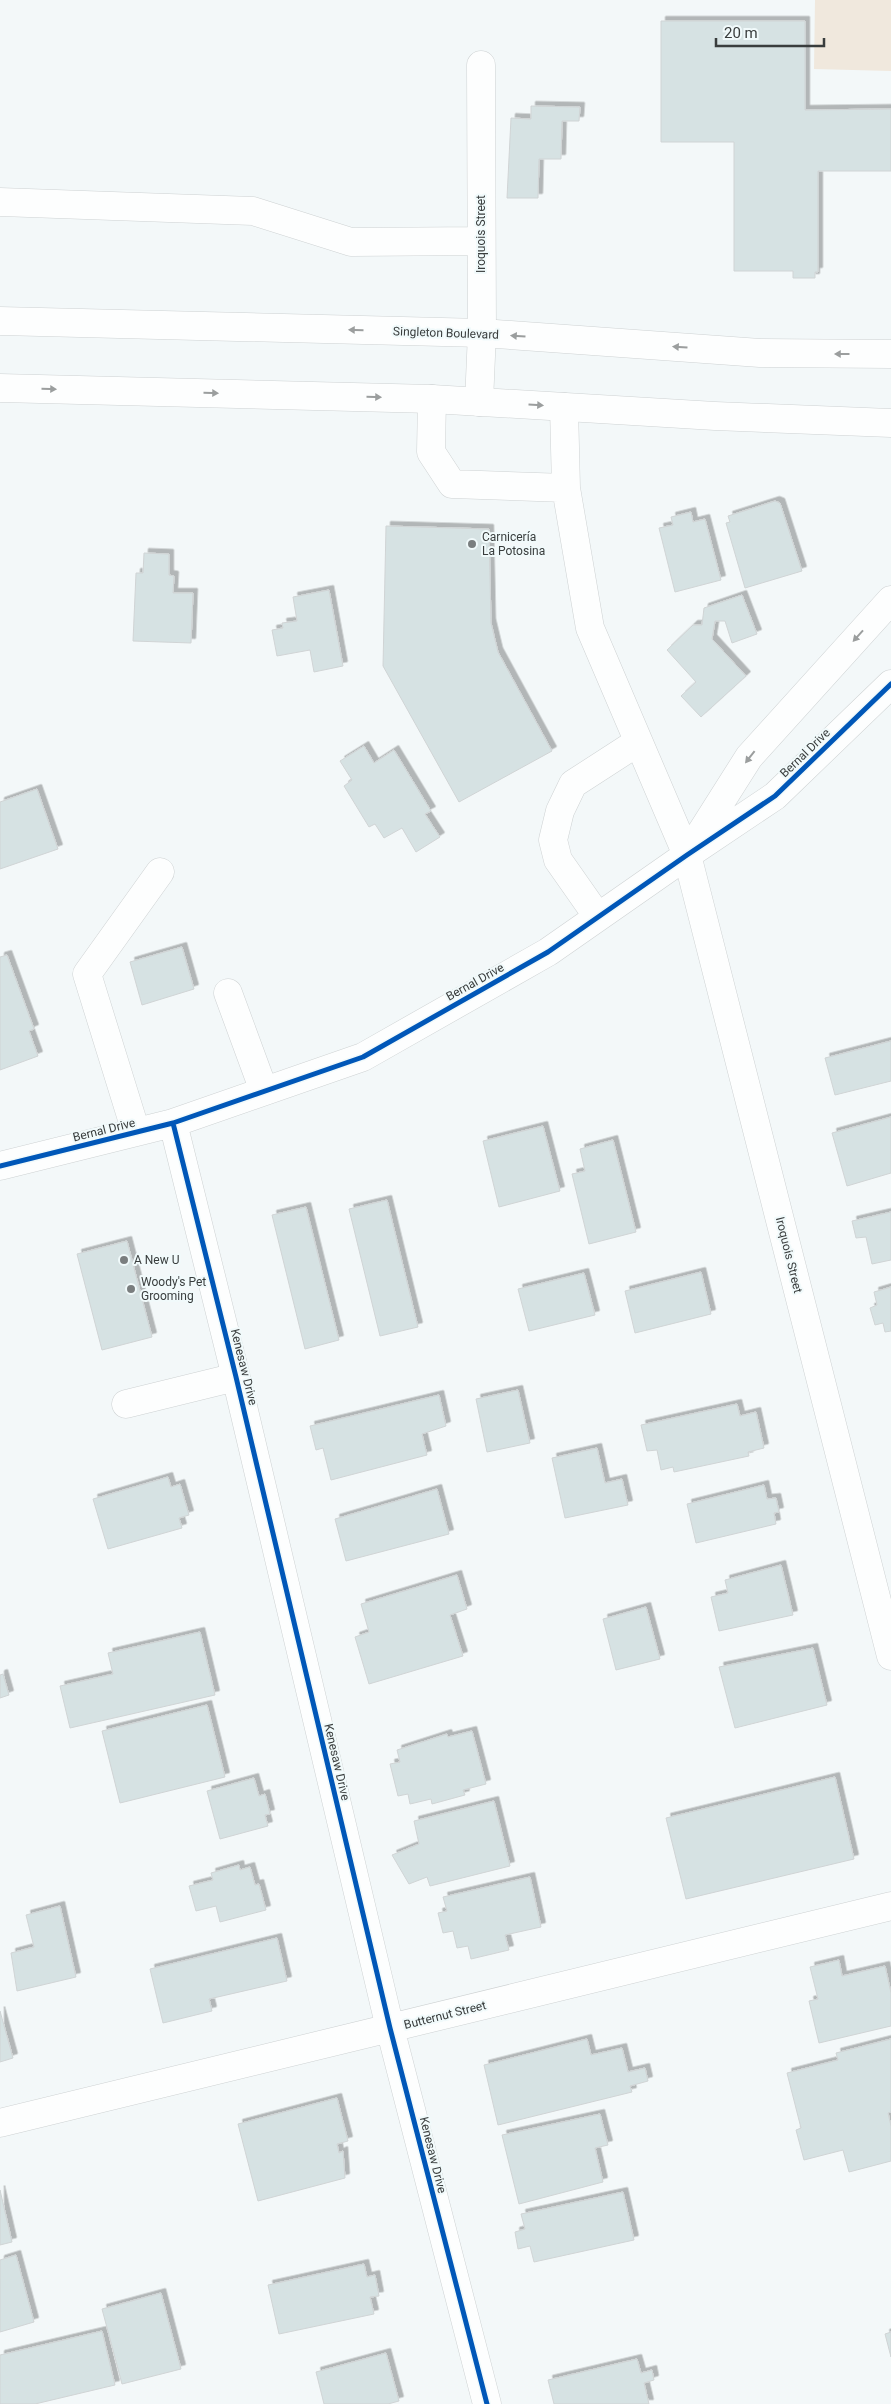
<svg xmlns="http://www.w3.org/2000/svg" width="891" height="2404" font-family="Roboto,sans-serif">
  <defs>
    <filter id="shadow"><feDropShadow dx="4.5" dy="-4.5" stdDeviation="0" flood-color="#0004"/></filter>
  </defs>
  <rect width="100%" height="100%" fill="#f3f8f9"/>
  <path fill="#f0e8dd" d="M815 0H891V71L814 69Z"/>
  <path fill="#d6e2e3" stroke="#d0d4d5" filter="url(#shadow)" d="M661 21H805V110L891 109V171H818V272H815V278H793V271H734V142H661Z
    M531 106 580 107 579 121H562L561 159H539L538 198H507L511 118 531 119Z
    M775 501 780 503 802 571 745 588 726 523 730 522 728 516Z
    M691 512 693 522 705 519 721 580 675 592 659 528 673 525 671 517Z
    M386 526 489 529 491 623 498 652 552 751 459 802 383 666Z
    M144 553 169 554V575L174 576 173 593H193L191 643 133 641 136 573H143Z
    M329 590 343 666 314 672 310 650 277 656 272 630 283 628 282 623 297 621 293 597Z
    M742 595 757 634 732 643 725 621H715L712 639 746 676 701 717 681 696 696 682 667 650 693 625H702L704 608Z
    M364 746 374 763 394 750 431 811 425 814 440 837 416 852 402 828 384 838 375 824 369 827 344 786 352 780 340 761Z
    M37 789 58 849 0 869V802Z
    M182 947 194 989 142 1005 130 962Z
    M7 955 34 1029 29 1031 38 1056 0 1070V957Z
    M891 1041V1081L835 1095 825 1058Z
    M891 1117V1173L847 1186 832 1133Z
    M543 1126 560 1191 499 1207 483 1141Z
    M613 1140 636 1232 589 1244 572 1174 585 1171 580 1149Z
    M387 1200 418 1327 380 1336 349 1209Z
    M306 1207 339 1340 305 1349 272 1215Z
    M891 1212V1260L872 1264 866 1237 856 1238 852 1221Z
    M127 1241 152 1337 102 1350 77 1254Z
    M701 1272 711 1314 635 1333 625 1291Z
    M584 1273 595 1315 529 1331 518 1289Z
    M891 1287V1331L885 1332 883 1323 875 1325 870 1308 877 1305 874 1292Z
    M518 1390 530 1443 487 1452 476 1399Z
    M439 1395 446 1426 422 1434 427 1455 331 1480 323 1448 316 1450 310 1426Z
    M737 1404 740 1416 756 1412 764 1448 748 1452 749 1456 674 1472 673 1467 661 1470 657 1450 647 1451 641 1425Z
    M597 1448 605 1483 622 1479 628 1505 565 1518 552 1458Z
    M168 1477 171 1487 180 1484 189 1515 179 1518 182 1528 108 1549 93 1499Z
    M764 1485 767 1499 776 1498 779 1512 774 1513 776 1524 696 1543 687 1504Z
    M437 1489 449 1534 346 1561 335 1519Z
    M781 1565 793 1615 719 1631 711 1597 728 1593 725 1580Z
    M457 1575 467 1609 450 1615 463 1656 369 1684 355 1637 369 1632 361 1604Z
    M646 1607 660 1659 616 1670 603 1619Z
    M200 1632 215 1695 70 1728 60 1686 113 1674 108 1653Z
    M813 1648 827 1705 735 1728 719 1667Z
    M3 1674 9 1695 0 1698V1675Z
    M207 1705 225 1777 120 1803 102 1731Z
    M472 1731 486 1784 463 1790 465 1795 432 1804 431 1799 410 1804 408 1794 398 1796 390 1764 400 1762 397 1750 447 1734 448 1737Z
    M835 1777 854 1859 686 1899 666 1818Z
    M254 1778 259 1796 265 1794 270 1814 265 1815 268 1826 220 1839 207 1791Z
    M494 1801 510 1866 430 1886 427 1877 409 1884 392 1855 419 1844 414 1821Z
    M239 1865 240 1870 250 1867 255 1885 259 1884 266 1910 220 1922 216 1906 196 1911 189 1886 213 1880 211 1873Z
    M530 1877 541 1927 505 1935 509 1950 471 1959 468 1946 457 1948 453 1931 443 1933 438 1913 447 1911 443 1897Z
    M60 1906 76 1977 17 1991 11 1953 34 1947 26 1915Z
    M277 1938 287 1981 209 1999 212 2011 163 2023 150 1969Z
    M839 1960 842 1976 885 1966 891 1993V2026L819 2043 809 2001 818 1999 810 1967Z
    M0 2011 13 2058 0 2062Z
    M587 2039 591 2055 622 2048 628 2072 645 2068 648 2081 630 2086 632 2092 498 2125 484 2065Z
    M891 2039V2112L888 2113 891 2126V2161L849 2172 843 2150 804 2160 796 2130 801 2128 787 2073 838 2060 836 2053Z
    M337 2098 348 2141 337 2144 339 2153 343 2151 345 2178 258 2201 238 2124Z
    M600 2114 608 2145 595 2148 603 2182 519 2204 502 2135Z
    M0 2190 12 2242 0 2245Z
    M623 2192 634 2240 534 2262 530 2246 518 2249 515 2232 525 2229 521 2214Z
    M16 2255 34 2322 0 2332V2260Z
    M364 2264 367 2277 375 2275 379 2296 370 2297 374 2314 279 2334 268 2285Z
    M161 2293 181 2369 122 2384 102 2309Z
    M102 2331 115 2385 35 2404H0V2355Z
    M891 2332V2357L885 2334Z
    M386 2353 399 2401 388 2404H324L316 2372Z
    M637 2359 641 2373 652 2370 654 2380 644 2383 649 2404H554L548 2380Z"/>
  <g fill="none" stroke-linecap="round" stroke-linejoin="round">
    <defs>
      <path id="minor" d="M0 202 253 211 351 242 481 241
        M432 399 431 452 452 484 566 488 590 628 687 855 891 1656
        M479 402 482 333 481 65
        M564 407 566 488
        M692 847 749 757 891 600
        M598 917 558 860 553 840 560 811 573 784 638 742
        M228 993 264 1091
        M173 1123 236 1377 390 2028 487 2404
        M136 1132 87 974 160 872
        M0 1166 173 1123 363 1057 548 952 687 855 775 796 891 684
        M126 1404 236 1377
        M0 2123 891 1906"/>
      <path id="major" d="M0 321 482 333 760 353 891 354
        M0 388 432 399 715 416 891 423"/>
    </defs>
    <use href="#minor" stroke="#ced2d3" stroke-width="29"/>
    <use href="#major" stroke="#ced2d3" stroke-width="29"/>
    <use href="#minor" stroke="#fdfefe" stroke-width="28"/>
    <use href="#major" stroke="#fdfefe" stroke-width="28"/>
    <defs>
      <path id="cycleway" d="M173 1123 236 1377 390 2028 487 2404
        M0 1166 173 1123 363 1057 548 952 687 855 775 796 891 684"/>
    </defs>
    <use href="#cycleway" stroke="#f1fafb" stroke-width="8"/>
    <use href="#cycleway" stroke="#0057b8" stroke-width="5"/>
  </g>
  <defs><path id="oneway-solid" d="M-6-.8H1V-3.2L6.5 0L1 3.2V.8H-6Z" transform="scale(1.25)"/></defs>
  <g fill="#9b9e9e">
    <use href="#oneway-solid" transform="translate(356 330) rotate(-179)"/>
    <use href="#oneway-solid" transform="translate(518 336) rotate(-176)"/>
    <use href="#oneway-solid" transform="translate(680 347) rotate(-176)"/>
    <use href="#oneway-solid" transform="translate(842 354) rotate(-180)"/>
    <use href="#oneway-solid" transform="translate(49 389) rotate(1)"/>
    <use href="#oneway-solid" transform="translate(211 393) rotate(1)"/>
    <use href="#oneway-solid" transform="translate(374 397) rotate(1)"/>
    <use href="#oneway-solid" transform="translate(536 405) rotate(3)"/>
    <use href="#oneway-solid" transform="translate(858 636) rotate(132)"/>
    <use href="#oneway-solid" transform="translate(750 757) rotate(128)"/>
  </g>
  <g fill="#7a7e7f" stroke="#f1fafb" stroke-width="2">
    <circle cx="472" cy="544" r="5"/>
    <circle cx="124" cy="1260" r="5"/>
    <circle cx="131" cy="1289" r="5"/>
  </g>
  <g text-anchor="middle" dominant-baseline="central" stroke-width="4" stroke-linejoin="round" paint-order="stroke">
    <g font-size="12" fill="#393d3d" stroke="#f1fafb">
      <text transform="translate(481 234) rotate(-90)">Iroquois Street</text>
      <text transform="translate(446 333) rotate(2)">Singleton Boulevard</text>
      <text transform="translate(805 753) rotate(-44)">Bernal Drive</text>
      <text transform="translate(475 982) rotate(-29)">Bernal Drive</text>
      <text transform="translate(104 1130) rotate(-14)">Bernal Drive</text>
      <text transform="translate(789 1255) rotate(76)">Iroquois Street</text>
      <text transform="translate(244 1367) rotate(76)">Kenesaw Drive</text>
      <text transform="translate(337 1762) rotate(77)">Kenesaw Drive</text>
      <text transform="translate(445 2015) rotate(-14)">Butternut Street</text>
      <text transform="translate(433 2155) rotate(76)">Kenesaw Drive</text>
    </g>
    <g font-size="12" fill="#393d3d" stroke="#f1fafb" text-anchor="start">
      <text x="482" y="537">Carnicería<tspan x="482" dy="14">La Potosina</tspan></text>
      <text x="134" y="1260">A New U</text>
      <text x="141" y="1282">Woody's Pet<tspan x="141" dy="14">Grooming</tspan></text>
    </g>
  </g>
  <path d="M716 38v8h108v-8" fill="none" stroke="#393d3d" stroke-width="2.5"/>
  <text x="724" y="38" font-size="15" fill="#393d3d" stroke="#f1fafb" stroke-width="4" paint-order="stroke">20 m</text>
</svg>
